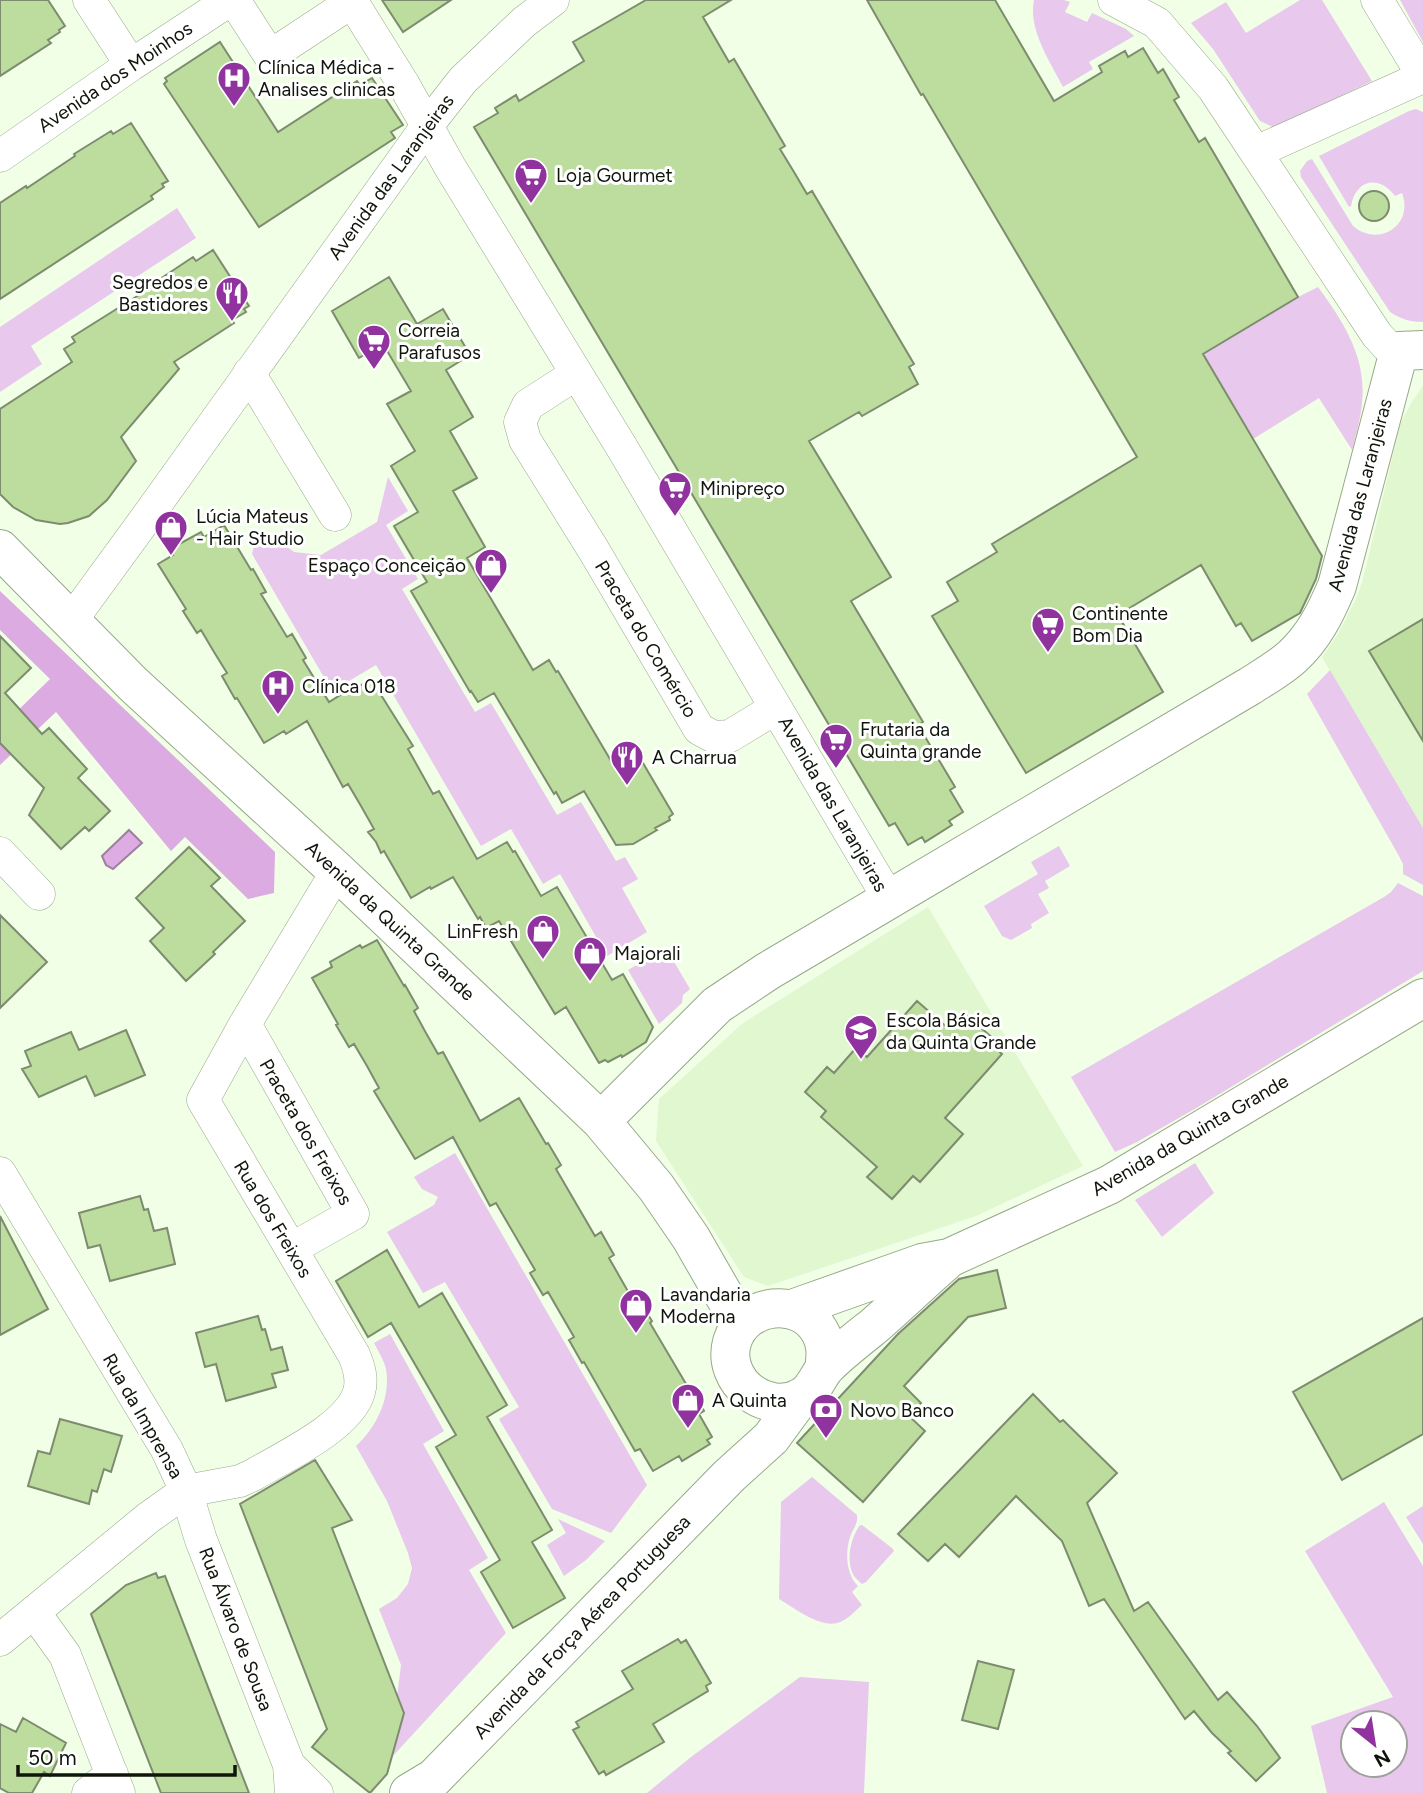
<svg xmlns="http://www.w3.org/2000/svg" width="1423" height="1793" font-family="Figtree,sans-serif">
  <rect width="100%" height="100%" fill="#f0ffe5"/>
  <path fill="#e1f7cf" d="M1423 386V828L1322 657 1338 634 1355 601 1362 583 1401 422 1413 400Z
    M928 907 1083 1166 976 1216 768 1286 744 1277 656 1141 659 1099 743 1023Z"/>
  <path fill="#e9c8ee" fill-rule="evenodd" d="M1034 0H1064L1070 2 1065 12 1087 22 1092 13 1126 29 1134 36 1089 62 1093 69 1063 87C1050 61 1028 30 1034 0Z
    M1300 0H1322L1372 81 1275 128 1260 121 1213 49 1191 23 1226 2 1246 33Z
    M1400 0H1423V42Z
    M1416 109 1423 112V322C1410 322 1401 319 1390 312L1301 177 1300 171 1307 161 1312 159 1353 226C1379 248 1414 225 1402 193L1395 196C1379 175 1356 179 1351 206L1349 207 1319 156 1409 111Z
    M177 208 196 238 31 346 42 364 0 392V327Z
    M1318 287C1343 321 1367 358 1362 402 1361 418 1356 434 1352 450L1319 398 1253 439 1203 354 1298 297Z
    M388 477 408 511 386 525 418 579 402 589 475 712 491 703 557 815 581 802 616 861 625 857 638 879 622 888 647 932 607 956 560 874 543 884 511 829 481 846 376 665 332 691 252 554 254 545 275 533 279 541 294 552 321 555 377 522Z
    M1330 670 1423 828V885L1403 874V864L1399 856 1307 694Z
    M1059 846 1070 866 1045 881 1049 888 1038 894 1049 913 1031 924 1032 928 1011 940 1002 936 984 906 1038 874 1031 862Z
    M1398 883 1423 896V971L1198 1107 1137 1142 1115 1152 1071 1077 1384 897 1391 892Z
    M666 948 690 989 683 995 682 1003 659 1024 628 970Z
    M455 1153 647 1485 611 1533 552 1509 499 1419 519 1407 445 1282 423 1293 387 1232 434 1205 438 1197 422 1189 414 1177Z
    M1195 1163 1214 1193 1162 1237 1135 1200Z
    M390 1334 444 1431 423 1444 488 1558 469 1570 506 1633 392 1757 404 1713 397 1697 401 1665 379 1609 397 1598 408 1584 412 1568 408 1553 387 1501 356 1446C376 1428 391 1398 386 1369 384 1360 378 1351 374 1343Z
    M812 1477 857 1515C858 1525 853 1528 850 1537 845 1553 846 1574 858 1586L852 1592 862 1605C855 1611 848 1619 840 1622 823 1630 794 1608 779 1599L781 1502Z
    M1384 1502 1423 1566V1793H1327L1311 1726 1393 1697 1305 1551ZM1395 1723V1765H1353V1723Z
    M1423 1506V1544L1406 1517Z
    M558 1519 605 1541 586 1560 564 1576 547 1545 566 1533Z
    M860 1525H862L892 1548 894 1551 866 1582 862 1584C859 1581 856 1579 854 1576 845 1561 851 1537 860 1525Z
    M800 1677 869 1682 864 1793H647L691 1757Z"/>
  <path fill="#dbabe1" d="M0 591 275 852 274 893 248 899 185 837 171 851 56 712 0 765V728L50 679 0 630Z"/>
  <path fill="#dcace2" stroke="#9e7fa1" stroke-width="2" d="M129 830 142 843 113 869 106 865 102 856Z"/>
  <path fill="#bcdd9e" stroke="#7d8c6f" stroke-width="2" d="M0 0H48L65 26 59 30 60 32 48 40 51 43 0 76Z
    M382 0H451L403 32Z
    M646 0H731L703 17 729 62 734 59 785 146 780 149 794 172 807 194 812 191 914 364 909 367 918 384 862 416 859 412 809 441 891 577 851 601 923 722 918 725 955 787 950 790 963 812 949 821 952 825 925 842 922 837 908 845 895 823 889 826 474 127 498 113 495 108 516 95 519 101 584 61 573 42Z
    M867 0H995L1054 101 1102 72 1099 66 1125 51 1128 57 1143 48 1158 73 1163 69 1179 97 1174 100 1199 142 1205 138 1298 297 1203 354 1322 556 1316 579 1300 613 1252 641 1241 623 1236 626 1201 565 1118 615 1163 692 1026 773 932 616 958 601 947 582 997 552 992 544 1137 457 923 94 921 95Z
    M220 42 278 132 357 81 360 85 372 78 403 125 391 132 395 138 259 227 164 84 167 81 165 78Z
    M131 123 168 181 162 184 164 187 151 196 153 199 0 299V203L26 186 27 188 75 156 74 154 111 131 113 134Z
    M1359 206a15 15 0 1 1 30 0a15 15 0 1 1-30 0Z
    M213 250 249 306 244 309 246 312 232 320 234 323 174 362 179 369 121 437 136 461 107 500 89 516 68 523 60 524 36 520 13 507 0 494V409L72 362 64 349 75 342 72 337 158 283 157 281 193 257 196 261Z
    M389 277 417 324 443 309 470 355 446 370 473 417 450 431 477 478 453 491 485 547 467 558 533 670 549 660 556 672 558 671 617 771 640 758 673 814 669 817 670 820 655 828 657 830 633 844 616 845 584 791 562 803 556 792 554 794 494 693 478 702 471 691 470 692 411 591 427 582 394 526 418 512 391 466 415 451 387 404 411 391 383 344 359 358 332 311Z
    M224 525 251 570 253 569 266 592 261 594 287 637 292 634 306 658 303 660 329 702 350 689 351 691 371 679 413 746 408 749 433 794 439 791 477 859 507 842 513 852 515 851 541 896 557 887 612 980 623 974 653 1027 646 1042 622 1057 621 1055 608 1062 605 1060 599 1063 566 1007 555 1014 499 921 486 928 480 917 478 919 453 877 431 889 430 887 411 898 384 851 381 853 376 842 368 832 374 829 361 806 348 784 343 787 307 721 286 734 284 731 264 743 237 698 235 699 222 676 227 673 214 652 201 630 197 633 183 611 186 609 158 564 173 555 170 549 201 532 204 537Z
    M1423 619V741L1369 651Z
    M0 636 31 668 5 693 42 734 49 728 87 769 78 778 110 811 89 831 85 827 61 849 29 815 44 788 0 743Z
    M189 847 220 878 211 886 245 921 213 952 215 954 186 981 150 941 164 928 136 898Z
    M0 915 47 962 0 1008Z
    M377 940 404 986 405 985 418 1008 414 1011 426 1033 438 1054 443 1052 480 1121 519 1098 546 1144 548 1143 561 1165 556 1169 595 1236 601 1232 614 1255 609 1258 634 1302 639 1300 652 1321 650 1323 689 1389 691 1388 704 1411 699 1414 712 1437 707 1440 710 1444 682 1461 679 1456 653 1471 640 1449 635 1451 584 1362 582 1363 569 1340 574 1337 548 1292 543 1295 530 1273 535 1270 496 1203 490 1206 453 1137 415 1159 374 1091 379 1088 367 1066 354 1044 349 1047 336 1025 338 1024 312 978 332 967 330 962 360 945 362 948Z
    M917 1001 949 1029 963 1012 996 1041 992 1045 1002 1054 945 1118 963 1134 920 1182 913 1176 892 1199 867 1177 877 1167 821 1117 826 1111 805 1092 827 1067 834 1073 856 1048 867 1057Z
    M126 1030 145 1075 95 1096 86 1076 39 1097 22 1069 31 1066 25 1051 71 1032 79 1050Z
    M140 1196 144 1210 148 1209 154 1231 167 1228 175 1264 110 1281 100 1245 88 1248 79 1213Z
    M0 1216 48 1309 0 1335Z
    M387 1250 419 1307 442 1293 507 1405 487 1417 552 1530 532 1542 565 1598 513 1628 481 1572 500 1560 436 1447 456 1435 391 1323 368 1337 336 1281Z
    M997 1270 1006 1308 968 1317 904 1386 921 1403 910 1417 925 1431 863 1502 797 1443 898 1334 959 1279Z
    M258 1316 262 1330 265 1329 271 1350 282 1347 288 1370 272 1374 276 1387 226 1401 216 1364 205 1367 196 1333Z
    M1423 1318V1434L1342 1480 1293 1392Z
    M1033 1394 1060 1422 1063 1420 1117 1473 1087 1503 1134 1611 1148 1602 1218 1700 1227 1692 1257 1726 1280 1758 1256 1781 1228 1753 1231 1751 1212 1733 1194 1711 1185 1719 1104 1599 1089 1606 1062 1541 1016 1496 959 1557 945 1544 928 1561 898 1534Z
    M60 1419 122 1436 111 1472 104 1469 97 1492 92 1490 89 1504 28 1486 38 1451 50 1454Z
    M315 1460 352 1520 332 1528 404 1713 387 1774 370 1793 312 1747 327 1729 240 1504Z
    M156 1573 158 1578 165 1576 249 1793H161L91 1614 126 1585Z
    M678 1639 681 1643 686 1640 711 1683 706 1686 708 1691 653 1724 664 1742 606 1775 604 1771 599 1774 573 1730 579 1727 576 1722 633 1689 622 1671Z
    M978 1661 1014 1670 998 1729 962 1720Z
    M23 1718 66 1743 50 1776 44 1772 32 1793H9L0 1788V1724L16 1732Z"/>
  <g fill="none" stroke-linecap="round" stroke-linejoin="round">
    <defs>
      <path id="street" d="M89 0 126 57
        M234 0 270 56 352 2
        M351 0 404 85 450 167 621 446 776 708 730 736 714 737 699 729 593 549 525 440 520 422 528 405 576 374
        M1114 0 1157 23 1213 88 1377 335 1387 346 1399 351
        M1377 0 1423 76
        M1256 152 1423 77
        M0 156 131 65 230 0
        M249 373 335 515
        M71 621 152 510 427 126 463 80 524 22 553 0
        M776 708 889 899
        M0 853 39 894
        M245 1024 353 1214 291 1249
        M0 1173 167 1450 186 1491 148 1518 0 1640
        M34 1612 65 1655 119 1793
        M289 1765 317 1793
        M88 1793 112 1774
        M291 1793 289 1765 201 1540 186 1491 240 1481 253 1475C283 1457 349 1427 359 1392 363 1379 359 1367 354 1355L203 1100 245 1024 337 871"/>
      <path id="secondary" d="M0 549 133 684 337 871 601 1121 656 1187 691 1238 741 1325
        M601 1121 717 1005 768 971 1250 686C1264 677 1280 668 1292 657 1314 637 1326 612 1337 586L1399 351 1423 350
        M792 1309 922 1263 949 1258 1109 1185 1423 998
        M824 1369C826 1356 827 1344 820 1332 801 1296 744 1302 732 1342 721 1381 766 1417 802 1397 814 1390 817 1378 825 1368 837 1355 859 1338 874 1326 898 1305 921 1283 945 1262
        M409 1793 434 1778 729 1476 771 1438 801 1397"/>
    </defs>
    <use href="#street" stroke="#98a88a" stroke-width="33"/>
    <use href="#secondary" stroke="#98a88a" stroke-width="40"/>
    <use href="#street" stroke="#fff" stroke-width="32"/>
    <use href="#secondary" stroke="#fff" stroke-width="38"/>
  </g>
  <defs>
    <symbol id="hospital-pin" viewBox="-11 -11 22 30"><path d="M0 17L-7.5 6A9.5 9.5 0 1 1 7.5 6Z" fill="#90339e" stroke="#fff"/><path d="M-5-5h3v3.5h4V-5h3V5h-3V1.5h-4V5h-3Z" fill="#fff"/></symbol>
    <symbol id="supermarket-pin" viewBox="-11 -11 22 30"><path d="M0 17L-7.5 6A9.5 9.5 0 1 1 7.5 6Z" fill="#90339e" stroke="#fff"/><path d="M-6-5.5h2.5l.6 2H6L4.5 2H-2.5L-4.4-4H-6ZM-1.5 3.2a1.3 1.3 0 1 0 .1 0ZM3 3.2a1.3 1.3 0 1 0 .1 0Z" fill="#fff"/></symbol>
    <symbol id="restaurant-pin" viewBox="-11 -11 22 30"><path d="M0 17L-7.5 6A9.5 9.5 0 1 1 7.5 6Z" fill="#90339e" stroke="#fff"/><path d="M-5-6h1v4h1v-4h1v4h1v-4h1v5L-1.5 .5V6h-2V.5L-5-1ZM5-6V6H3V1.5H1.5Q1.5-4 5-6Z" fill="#fff"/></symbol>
    <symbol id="shop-pin" viewBox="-11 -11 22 30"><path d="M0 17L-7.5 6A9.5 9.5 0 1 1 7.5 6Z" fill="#90339e" stroke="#fff"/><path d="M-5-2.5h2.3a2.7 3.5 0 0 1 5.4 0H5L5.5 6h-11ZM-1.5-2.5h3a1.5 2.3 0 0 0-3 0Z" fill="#fff"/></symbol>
    <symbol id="school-pin" viewBox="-11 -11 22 30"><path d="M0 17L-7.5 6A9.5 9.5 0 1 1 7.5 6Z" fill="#90339e" stroke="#fff"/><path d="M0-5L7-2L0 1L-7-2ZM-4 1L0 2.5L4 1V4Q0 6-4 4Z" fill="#fff"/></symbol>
    <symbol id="bank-pin" viewBox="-11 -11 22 30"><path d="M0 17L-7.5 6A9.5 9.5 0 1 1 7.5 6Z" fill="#90339e" stroke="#fff"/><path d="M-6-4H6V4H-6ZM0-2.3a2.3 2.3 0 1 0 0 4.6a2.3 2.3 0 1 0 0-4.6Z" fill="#fff"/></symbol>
  </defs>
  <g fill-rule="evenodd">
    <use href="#hospital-pin" x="215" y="59" width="38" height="52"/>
    <use href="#supermarket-pin" x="512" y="156" width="38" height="52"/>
    <use href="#restaurant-pin" x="213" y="274" width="38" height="52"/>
    <use href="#supermarket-pin" x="355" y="322" width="38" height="52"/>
    <use href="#supermarket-pin" x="656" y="469" width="38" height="52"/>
    <use href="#shop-pin" x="152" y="508" width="38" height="52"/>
    <use href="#shop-pin" x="472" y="546" width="38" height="52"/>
    <use href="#supermarket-pin" x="1029" y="605" width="38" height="52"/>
    <use href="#hospital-pin" x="259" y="667" width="38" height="52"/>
    <use href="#supermarket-pin" x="817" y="721" width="38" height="52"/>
    <use href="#restaurant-pin" x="608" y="738" width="38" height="52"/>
    <use href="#shop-pin" x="524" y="912" width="38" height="52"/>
    <use href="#shop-pin" x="571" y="934" width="38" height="52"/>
    <use href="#school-pin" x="842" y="1012" width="38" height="52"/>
    <use href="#shop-pin" x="617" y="1286" width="38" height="52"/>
    <use href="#shop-pin" x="669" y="1381" width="38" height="52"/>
    <use href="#bank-pin" x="807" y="1391" width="38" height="52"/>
  </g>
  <g text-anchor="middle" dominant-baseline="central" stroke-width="6" stroke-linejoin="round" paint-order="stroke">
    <g font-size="19" fill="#0f150a" stroke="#fff" text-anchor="start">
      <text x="258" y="67">Clínica Médica -<tspan x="258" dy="22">Analises clinicas</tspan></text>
      <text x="556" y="175">Loja Gourmet</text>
      <text x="208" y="282" text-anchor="end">Segredos e<tspan x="208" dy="22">Bastidores</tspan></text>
      <text x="398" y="330">Correia<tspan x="398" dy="22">Parafusos</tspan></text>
      <text x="700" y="488">Minipreço</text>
      <text x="196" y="516">Lúcia Mateus<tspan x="196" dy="22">- Hair Studio</tspan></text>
      <text x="466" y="565" text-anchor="end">Espaço Conceição</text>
      <text x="1072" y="613">Continente<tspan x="1072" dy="22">Bom Dia</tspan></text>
      <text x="302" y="686">Clínica 018</text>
      <text x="860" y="729">Frutaria da<tspan x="860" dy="22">Quinta grande</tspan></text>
      <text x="652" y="757">A Charrua</text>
      <text x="518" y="931" text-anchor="end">LinFresh</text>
      <text x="614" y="953">Majorali</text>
      <text x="886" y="1020">Escola Básica<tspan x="886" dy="22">da Quinta Grande</tspan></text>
      <text x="660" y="1294">Lavandaria<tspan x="660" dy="22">Moderna</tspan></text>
      <text x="712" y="1400">A Quinta</text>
      <text x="850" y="1410">Novo Banco</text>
    </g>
    <g font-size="19" fill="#0f150a" stroke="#fff">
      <text transform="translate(115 77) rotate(-34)">Avenida dos Moinhos</text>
      <text transform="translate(391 177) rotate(-54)">Avenida das Laranjeiras</text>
      <text transform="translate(1360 495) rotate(-75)">Avenida das Laranjeiras</text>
      <text transform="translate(646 639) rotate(59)">Praceta do Comércio</text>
      <text transform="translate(833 804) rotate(60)">Avenida das Laranjeiras</text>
      <text transform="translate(390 921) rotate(43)">Avenida da Quinta Grande</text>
      <text transform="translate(306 1132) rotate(60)">Praceta dos Freixos</text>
      <text transform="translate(1190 1135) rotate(-30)">Avenida da Quinta Grande</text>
      <text transform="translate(273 1219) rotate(59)">Rua dos Freixos</text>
      <text transform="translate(143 1416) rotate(60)">Rua da Imprensa</text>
      <text transform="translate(582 1627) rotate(-46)">Avenida da Força Aérea Portuguesa</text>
      <text transform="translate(236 1629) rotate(69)">Rua Álvaro de Sousa</text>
    </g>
  </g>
  <g transform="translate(1374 1744) rotate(150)"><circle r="33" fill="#ffffff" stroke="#9fa19d" stroke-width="2"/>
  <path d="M0-5L12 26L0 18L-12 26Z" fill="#90339e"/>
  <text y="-10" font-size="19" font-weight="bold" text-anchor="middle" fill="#0f150a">N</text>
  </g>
  <path d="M18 1765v10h217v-10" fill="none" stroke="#0f150a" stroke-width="3.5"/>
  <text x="28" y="1765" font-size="21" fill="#0f150a" stroke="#ffffff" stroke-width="5" paint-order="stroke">50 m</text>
</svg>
